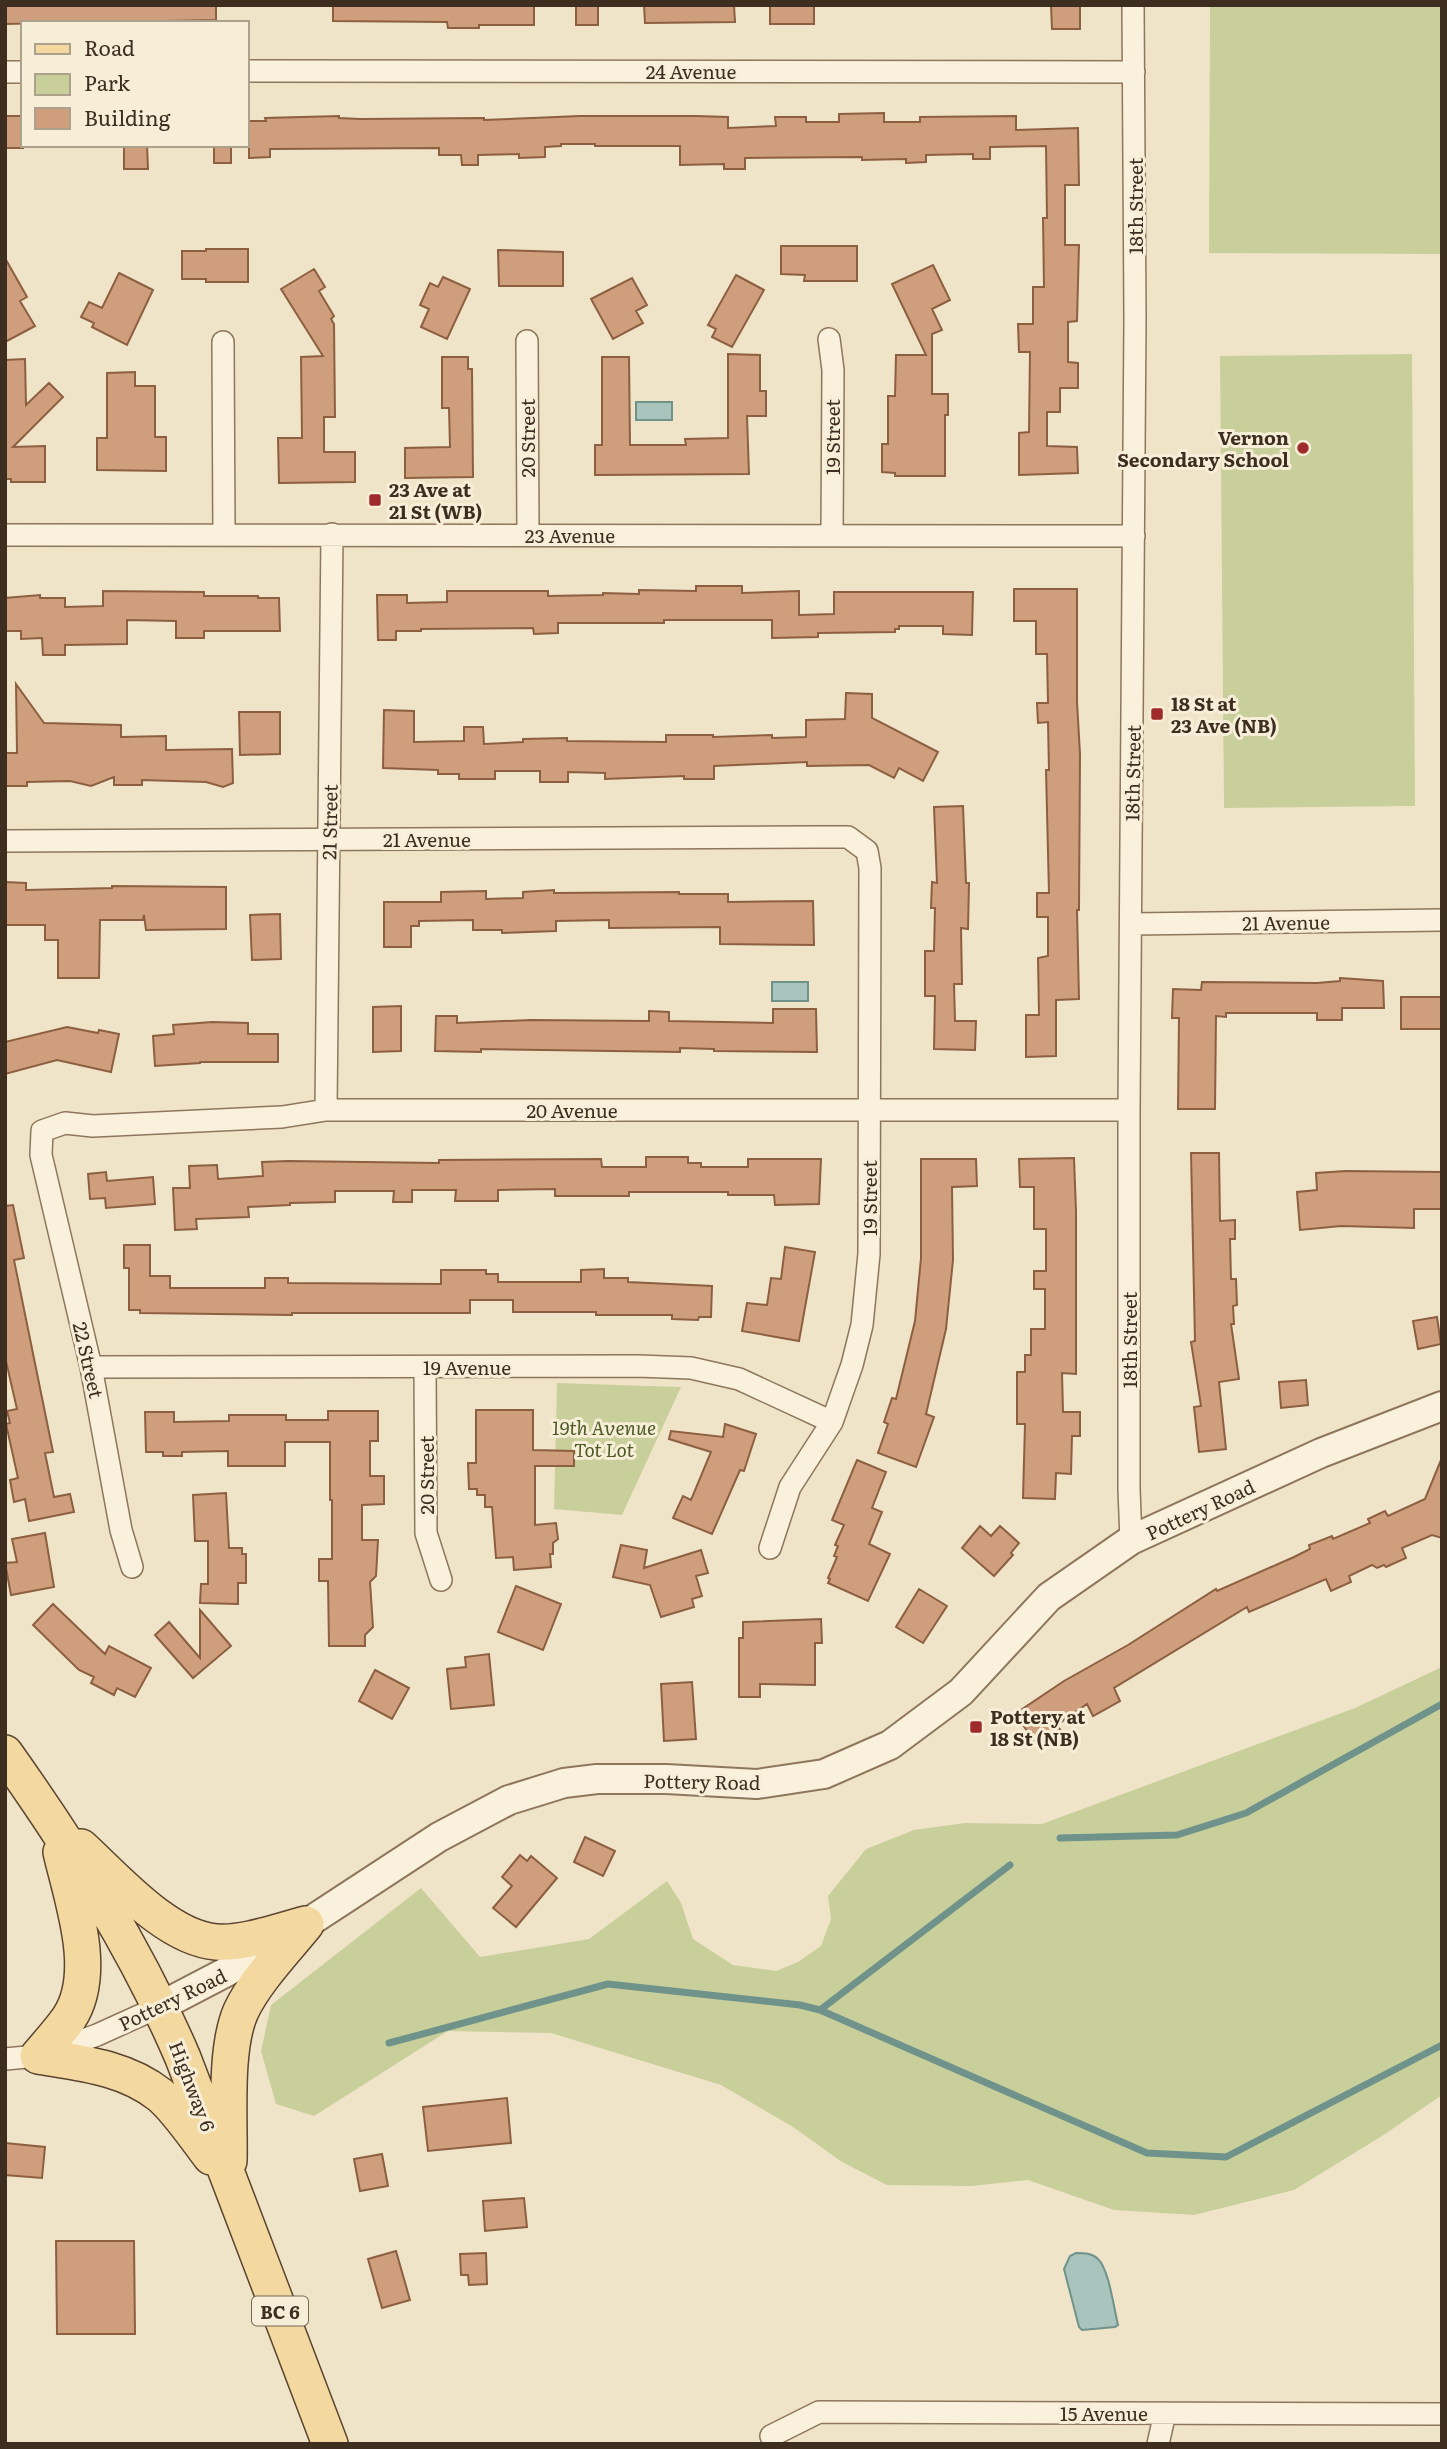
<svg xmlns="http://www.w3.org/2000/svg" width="1447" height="2449" font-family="Literata,serif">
  <rect width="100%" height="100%" fill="#f0e4c8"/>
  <path fill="#c9cf9b" d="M1210 5H1442V254L1209 253Z
    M1412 354 1415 806 1224 808 1220 356Z
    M557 1383 681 1387 622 1515 554 1509Z
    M1442 1667V2095L1382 2136 1294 2190 1194 2215 1114 2210 1028 2180 971 2186 887 2185 842 2162 793 2127 721 2085 551 2033 448 2031 314 2116 276 2104 261 2051 271 2005 421 1888 480 1957 589 1939 667 1881 681 1903 693 1939 733 1965 776 1971 798 1962 821 1946 831 1919 828 1896 866 1849 914 1830 965 1823 1042 1824 1355 1708Z"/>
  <path fill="#a9c4bc" stroke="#6f938a" stroke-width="2" d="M636 402H672V420H636Z
    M772 982H808V1001H772Z
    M1076 2253C1084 2253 1092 2253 1098 2259 1109 2269 1114 2309 1118 2325L1115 2327 1082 2330 1079 2327 1064 2269 1070 2256Z"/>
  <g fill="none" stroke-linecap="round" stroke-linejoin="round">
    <path stroke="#6f938a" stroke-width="7" d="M1060 1838 1177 1835 1246 1813 1442 1704
      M820 2010 1010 1865
      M389 2043 608 1984 800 2005 820 2010 1147 2153 1226 2157 1442 2045"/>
  </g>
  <path fill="#cf9f7d" stroke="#8d5f41" stroke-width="2" d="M5 5H216V20L5 24Z
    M333 5H534V25H479V28H448L447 22 333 21Z
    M576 5H598V25H576Z
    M644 5H734L735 22 645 23Z
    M770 5H814V24H770Z
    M1051 5H1080V29H1052Z
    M884 113V122H920V117L1016 116V130L1078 128 1079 185H1065V245H1079L1077 321 1068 322V362L1078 363V388H1060V412H1047V446L1077 447 1078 473 1019 475V433L1029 432 1030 352H1019L1018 324H1033V287H1044L1043 218H1047L1046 146 990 147V159H973V154L926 155V162L906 163V159L862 160V157L745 158V169H724V164L680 165V146H595V144H561V146L545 147V157L519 158V154L478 155V165H462L461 155H439V148L270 149V157L249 158V121H266L265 118 339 116V118L360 119 484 118V120L580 116H696L728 117V128L776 126 775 117H806V122H839V114Z
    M5 116H23V148H5Z
    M124 145H147L148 169H124Z
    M214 145H231V163H214Z
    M781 246H857V281H804L805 275 781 274Z
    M206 249H248V282H206V279H182V251H206Z
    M498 250 563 252V286H499Z
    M5 258 27 297 20 301 35 326 5 342Z
    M933 265 950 300 932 309 942 330 932 334V394H948V415H945V476H895V473L882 472V444H888V396H895L896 355H926L892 284Z
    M314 269 325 287 319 291 334 316 331 319 334 324 335 417H324V452H355V482L279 483 278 438H302L301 357 323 356 281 289Z
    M119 273 153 290 127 345 92 327 94 323 81 317 89 302 102 308Z
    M736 275 764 290 732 347 712 337 716 329 708 325Z
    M443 277 470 289 447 339 421 327 429 309 420 305 430 283 438 287Z
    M632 278 647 305 636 311 643 323 613 339 591 299Z
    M728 354 760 355V391H766V416H747L749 474 595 475V445H602V357H629L630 445H686L685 439 728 438Z
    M442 357H468V369H472L473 477 405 478V448L450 447 449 408H442Z
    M25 359 26 405 49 383 63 397 13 447 45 446V482H11V479H5V360Z
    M135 372V386H155V437H166V471L97 470V438H107V373Z
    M696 586H742V593L799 591V615L834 614V592H973L972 635 943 634V626H899V629H895V632L818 633V637L772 638V620H664V623H558V633L534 634 533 628 421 629V631H396V640H378L377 595H407V603L447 602V591H548V596L603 595V593L639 594V590L696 591Z
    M1014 589H1077V702L1080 754 1079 910H1077L1079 999 1056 1000V1056L1026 1057V1015H1039L1038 958 1048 956V917H1037V893H1049L1046 770H1049L1048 722 1038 723 1037 703H1048L1047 654H1036V621H1014Z
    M103 591 204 592V596H258V598H279L280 631H204V638H176V621L127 620V644L65 645V655H43L42 638 21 639V631H5V598L40 595V598H65V607L103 606Z
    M16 684 44 723 121 725V737L166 736V750L232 749 233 783 223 787 206 782 142 780V785H114V777L91 786 70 781 27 782V786H5V753H17Z
    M846 693 872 694V718L938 752 923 781 899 768 894 778 869 765 807 766V762L714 766V779H684V776L605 779V773L568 772V782H540V771H495V779H459V774H438V770L383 768 384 710 414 711V742L464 741V727H483L484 744 523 742V739L567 738V741L666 742V735H713V737L772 735V738L806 737V720L845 719Z
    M239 712H280V754L240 755Z
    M963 806 966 883H969L968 929 961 928 962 984H954L955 1021H976L975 1050 934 1049 935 996H925V951H934L935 908H931L932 882 937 883 934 807Z
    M5 882 26 883V890L112 888V886L226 887V929L146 930 144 915 143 920H100L99 978H58V940H45V925H5Z
    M554 890V893L679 892V894H728V902L813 901 814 945 720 944V927L609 928V920L556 921V931L502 933V930H473V920L419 921V926H411V947H384V902H441V892L486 891V899L523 898V892Z
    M280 914 281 959 252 960 250 915Z
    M1340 978 1383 981 1384 1008H1342V1020H1317V1013H1226V1017L1216 1016 1215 1109H1178L1179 1018H1172L1173 989 1201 990 1202 982 1317 983 1340 981Z
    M1401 997H1442V1029H1401Z
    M401 1006V1051L373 1052V1007Z
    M773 1009H816L817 1052 714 1051V1049L680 1048V1052L481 1049V1052L435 1051 436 1016H457V1023L531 1020 649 1021V1011L669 1012V1021L773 1023Z
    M212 1022 248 1023V1034H278V1062H200V1063L155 1066 153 1036 174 1034 173 1025Z
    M67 1027 98 1033 99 1030 119 1034 111 1072 57 1060 5 1074V1042Z
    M1191 1153H1219L1220 1221 1235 1220V1239H1230L1231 1279H1236L1237 1305 1233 1306 1234 1324H1231L1239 1379 1219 1382 1226 1449 1199 1452 1194 1407 1201 1406 1191 1342 1195 1341Z
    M646 1157H688V1163H701V1167H748V1159H821L819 1204 775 1205 774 1195H728V1192H629V1196H555V1189L498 1190V1201H455L456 1190H412V1202H393L394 1191H335V1202L290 1203V1205L248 1207 249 1217 196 1219 197 1229 175 1230 173 1188H190L189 1166 217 1165 218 1179 263 1176 262 1162 288 1161 439 1163V1160L601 1159 602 1167H646Z
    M1074 1158 1076 1211V1374L1062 1373 1063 1412H1080V1436H1072L1071 1474 1056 1473 1055 1499 1023 1498 1025 1424H1017V1372H1025V1355H1031V1329H1045V1289H1034V1271H1046V1229H1034V1187H1020L1019 1159Z
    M921 1159H976L977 1186 952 1187 953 1260 946 1329 926 1414 934 1417 916 1467 878 1453 888 1424 884 1422 892 1398 896 1399 915 1321 921 1258Z
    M1346 1171 1442 1172V1209H1414V1228L1341 1226 1300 1230 1297 1192 1317 1190 1316 1173Z
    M106 1172 107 1181 153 1177 155 1204 106 1208 105 1198 90 1199 88 1174Z
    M13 1205 24 1258 14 1260 53 1452 45 1453 54 1497 70 1494 74 1512 29 1521 25 1499 14 1502 10 1480 18 1478 6 1424 10 1423 7 1411 17 1409 5 1357V1206Z
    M124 1245H150V1276H170V1288H265V1278H288V1283L441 1284V1270H486V1274H498V1282H581V1270L604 1269V1278H628V1282L712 1286 711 1317H699L698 1320 672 1319V1315H596V1312H513V1300H470V1313H292V1315L140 1313V1310H129V1268H124Z
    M785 1247 815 1252 799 1341 742 1331 747 1303 767 1305 771 1278 781 1279Z
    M1437 1317 1441 1344 1418 1349 1413 1321Z
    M1306 1380 1308 1405 1281 1408 1279 1382Z
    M476 1410H533V1450L574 1451V1466H535V1525L556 1523 558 1539 553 1543V1554H550L551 1567 514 1570 513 1557 496 1558 492 1507H485V1495H477V1489H469L468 1463H476Z
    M328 1411H378V1441H370V1476H384V1504L362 1505V1540H378L376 1576 370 1582 373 1627 365 1635V1646H329L328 1581H319V1559H332V1500H330V1442H285V1466H228V1451L182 1452V1456H163V1452H146L145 1412H174V1422L229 1421V1415H286V1420H328Z
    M725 1424 756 1434 744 1471 740 1470 712 1534 673 1518 683 1496 691 1500 711 1452 669 1439 671 1431 723 1437Z
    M857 1460 886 1472 872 1508 882 1512 869 1544 890 1554 868 1601 828 1583 830 1579 828 1578 837 1557 834 1556 838 1546 835 1545 844 1525 832 1520Z
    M1441 1460 1442 1538 1432 1535 1402 1548 1406 1558 1386 1567 1384 1565 1377 1568 1372 1565 1349 1576 1351 1582 1331 1591 1326 1579 1249 1612 1247 1607 1114 1688 1120 1701 1093 1716 1087 1704 1057 1725 1063 1734 1040 1749 1015 1714 1064 1681 1128 1645 1216 1589 1217 1591 1294 1557 1310 1549 1309 1545 1332 1536 1333 1539 1370 1523 1368 1519 1385 1511 1388 1516 1425 1499Z
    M226 1493 229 1548H242V1554H246V1583H238V1604L200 1603 201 1584H208V1541H195L193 1495Z
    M980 1526 991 1536 1000 1526 1019 1543 1011 1553 1013 1555 994 1576 962 1548Z
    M45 1533 54 1587 11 1595 5 1563 17 1562 12 1539Z
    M621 1545 647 1550 644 1568 701 1550 708 1573 696 1576 702 1596 692 1599 694 1607 661 1617 650 1585 613 1577Z
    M516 1586 561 1604 543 1650 498 1632Z
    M919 1589 947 1606 923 1643 896 1627Z
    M53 1604 105 1654 109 1646 151 1668 135 1697 117 1688 114 1695 91 1683 94 1677 79 1670 33 1625Z
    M200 1610 231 1646 193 1678 155 1635 169 1622 200 1658Z
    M821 1619 822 1643H815V1685L760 1684V1697H739V1638H743V1622Z
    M489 1654 494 1705 451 1709 447 1669 466 1667 465 1657Z
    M375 1670 409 1688 392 1719 359 1701Z
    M692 1682 696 1739 664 1741 661 1684Z
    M585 1837 615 1851 603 1876 574 1862Z
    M520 1855 527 1861 531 1856 557 1878 516 1927 493 1908 512 1886 502 1877Z
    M507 2098 511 2143 428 2151 423 2107Z
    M5 2143 45 2147 42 2178 5 2175Z
    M382 2154 388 2186 360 2191 354 2159Z
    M524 2198 527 2227 485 2231 483 2201Z
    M56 2241H134L135 2334H57Z
    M396 2251 410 2300 382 2308 368 2259Z
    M486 2253 487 2284 469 2285 468 2275H461L460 2254Z"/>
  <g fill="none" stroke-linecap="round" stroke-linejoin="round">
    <defs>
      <path id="minor" d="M247 71 1134 72
        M5 72H23
        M829 339 833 370 832 535
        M527 341 528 534
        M223 342 224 534
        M5 535 1134 536
        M5 841 814 837H848L867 851 870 868 869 1254 862 1325 852 1365 832 1422 790 1487 770 1548
        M1131 924 1442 920
        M326 1110 332 534
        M91 1367 638 1366 691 1368 739 1379 832 1422
        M425 1367 426 1533 441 1580
        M1131 1540 1129 1489V1110L1135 319 1133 5
        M132 1567 121 1530 91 1367 41 1155 42 1131 65 1123 93 1126 282 1117 326 1110H1129
        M5 2059 38 2056 97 2035 161 2006
        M771 2436 819 2412 1442 2414
        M1158 2444 1165 2413"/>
      <path id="tertiary" d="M161 2006 228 1971 306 1924 439 1837 509 1800 564 1783 597 1779H666L757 1784 824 1774 890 1745 961 1692 1049 1597 1131 1540 1321 1453 1442 1406"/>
      <path id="primary" d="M5 1753C73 1849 137 1950 183 2058L330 2444
        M81 1847C116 1879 167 1938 216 1942 245 1944 278 1931 306 1924
        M61 1852C72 1900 99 1973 69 2018 60 2031 48 2044 38 2056 80 2063 125 2067 160 2095 177 2109 197 2139 211 2157
        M229 2161C230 2118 224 2049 241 2011 255 1981 285 1950 306 1924"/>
    </defs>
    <use href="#minor" stroke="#8d765c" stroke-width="24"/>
    <use href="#tertiary" stroke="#8d765c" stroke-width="32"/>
    <use href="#primary" stroke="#5b4430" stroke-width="38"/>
    <use href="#minor" stroke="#faf1dc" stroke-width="21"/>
    <use href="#tertiary" stroke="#faf1dc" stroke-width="28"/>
    <use href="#primary" stroke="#f3d9a0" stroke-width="35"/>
  </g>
  <g fill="#9e2a2b" stroke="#f7eed8" stroke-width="2.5">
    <circle cx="1303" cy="448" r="7"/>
    <rect x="368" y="493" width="14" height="14" rx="3.5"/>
    <rect x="1150" y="707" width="14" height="14" rx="3.5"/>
    <rect x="969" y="1720" width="14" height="14" rx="3.5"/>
  </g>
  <g text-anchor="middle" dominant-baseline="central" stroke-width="6" stroke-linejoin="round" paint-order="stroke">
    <rect fill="#f7eed8" stroke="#756857" stroke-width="2" x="252" y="2296.5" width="56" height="29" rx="5"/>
    <g font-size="18" font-weight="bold" fill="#3d2e20">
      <text x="280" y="2311">BC 6</text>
    </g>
    <g font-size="19" fill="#3d2e20" stroke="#f7eed8">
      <text x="691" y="71">24 Avenue</text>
      <text transform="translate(1135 206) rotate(-90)">18th Street</text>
      <text transform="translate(832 437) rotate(-90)">19 Street</text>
      <text transform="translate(527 438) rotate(-90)">20 Street</text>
      <text x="570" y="535">23 Avenue</text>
      <text transform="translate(1132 773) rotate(-89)">18th Street</text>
      <text transform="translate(329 822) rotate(-89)">21 Street</text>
      <text x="427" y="839">21 Avenue</text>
      <text transform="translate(1286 922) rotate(-1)">21 Avenue</text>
      <text x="572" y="1110">20 Avenue</text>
      <text transform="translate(869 1198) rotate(-90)">19 Street</text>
      <text transform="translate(1129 1340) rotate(-90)">18th Street</text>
      <text transform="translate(89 1360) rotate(77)">22 Street</text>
      <text x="467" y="1367">19 Avenue</text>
      <text transform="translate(426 1475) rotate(-90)">20 Street</text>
      <text transform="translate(1200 1509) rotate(-25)">Pottery Road</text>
      <text transform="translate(702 1781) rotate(1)">Pottery Road</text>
      <text transform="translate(172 1999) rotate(-26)">Pottery Road</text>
      <text transform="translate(193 2086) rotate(69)">Highway 6</text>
      <text x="1104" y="2413">15 Avenue</text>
    </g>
    <g font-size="19" font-weight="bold" fill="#3d2e20" stroke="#f7eed8" text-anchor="start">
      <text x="1289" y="437" text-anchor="end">Vernon<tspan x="1289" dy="22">Secondary School</tspan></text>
      <text x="389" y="489">23 Ave at<tspan x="389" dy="22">21 St (WB)</tspan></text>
      <text x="1171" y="703">18 St at<tspan x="1171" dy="22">23 Ave (NB)</tspan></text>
      <text x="990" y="1716">Pottery at<tspan x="990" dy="22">18 St (NB)</tspan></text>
    </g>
    <g font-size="19" font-style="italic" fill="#4d5a26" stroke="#f7eed8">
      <text x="604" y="1427">19th Avenue<tspan x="604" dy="22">Tot Lot</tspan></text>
    </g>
  </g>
  <rect width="1447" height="2449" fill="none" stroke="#3d2e20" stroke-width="14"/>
  <rect x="21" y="21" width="228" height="126" fill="#f7eed8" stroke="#ada18e" stroke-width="2"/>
  <rect x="35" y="44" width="35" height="10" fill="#f3d9a0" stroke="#ada18e" stroke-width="2"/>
  <text x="84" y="56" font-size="21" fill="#3d2e20">Road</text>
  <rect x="35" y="74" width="35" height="21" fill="#c9cf9b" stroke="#ada18e" stroke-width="2"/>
  <text x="84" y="91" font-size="21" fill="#3d2e20">Park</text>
  <rect x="35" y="108" width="35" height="21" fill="#cf9f7d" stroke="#ada18e" stroke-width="2"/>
  <text x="84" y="126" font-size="21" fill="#3d2e20">Building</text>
</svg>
